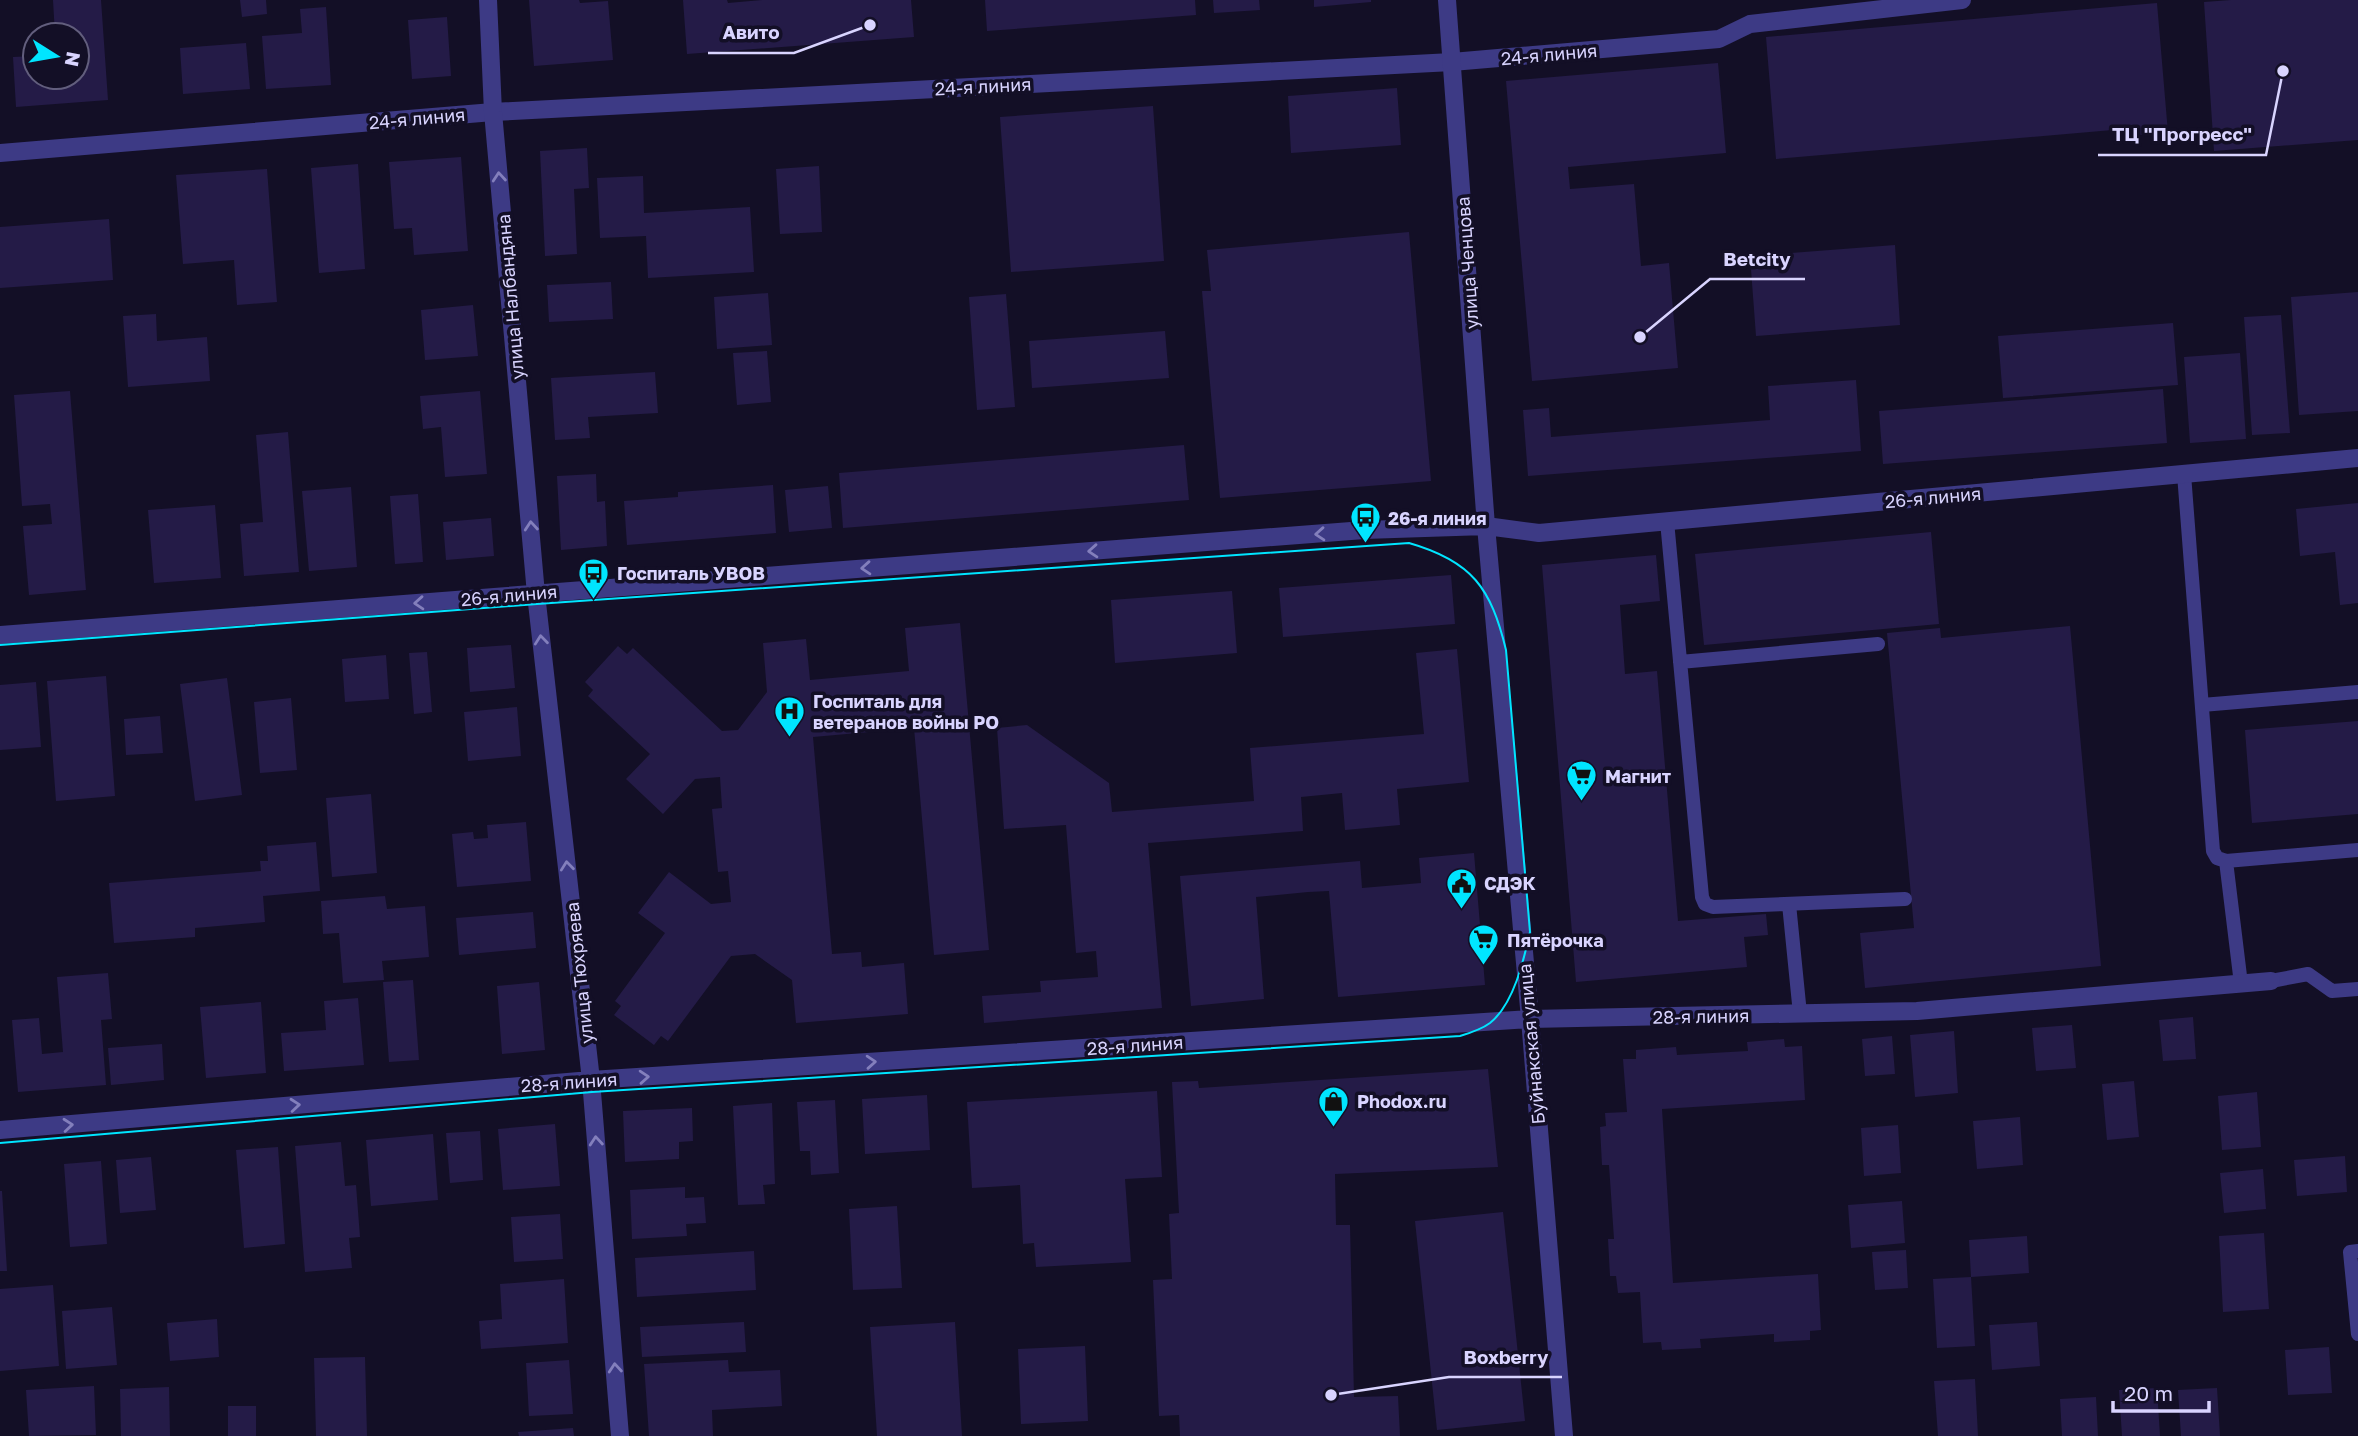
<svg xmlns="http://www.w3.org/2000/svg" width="2358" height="1436" font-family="'Golos Text',sans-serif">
  <rect width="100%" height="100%" fill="#130f26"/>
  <path fill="#241b47" d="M53 0H101L108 100 16 107 13 57 35 56V77H77V35H55Z
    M240 0H266L267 14 242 17Z
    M529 0H579L580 3 608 1 613 60 534 66Z
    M683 0H727L728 3 762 0H911L914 37 687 54Z
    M985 0H1195L1196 15 987 31Z
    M1213 0H1259L1260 10 1214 13Z
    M1314 0H1371V2L1314 7Z
    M2231 0H2358V140L2214 151 2204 2Z
    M2157 3 2168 133 2124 136V129L1776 159 1766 37Z
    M326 7 331 85 266 89 262 36 302 33 300 9Z
    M447 17 451 76 412 79 408 20Z
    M246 43 250 89 183 94 180 48Z
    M1718 63 1726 153 1568 167 1570 189 1634 184 1641 266 1669 263 1678 368 1532 381 1506 81Z
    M1397 88 1401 145 1291 153 1288 96Z
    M1153 106 1164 261 1011 272 1000 117Z
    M587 148 589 188 574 189 577 254 545 256 540 151Z
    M461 157 468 251 414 255 412 228 394 229 389 162Z
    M358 164 365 269 319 273 311 168Z
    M819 166 822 232 780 234 776 169Z
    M267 169 277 302 237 305 234 260 183 264 176 175Z
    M643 176 644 213 750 207 754 272 648 278 646 236 600 238 597 178Z
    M109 219 113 280 0 288V227Z
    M1409 232 1431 481 1220 498 1202 291H1211L1207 250Z
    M1895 245 1900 325 1756 336 1750 256Z
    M611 282 613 319 549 322 547 285Z
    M2358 292V411L2299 415 2291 297Z
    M768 293 772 345 717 349 714 297Z
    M1006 294 1015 407 977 410 969 297Z
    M473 305 478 356 425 360 421 310Z
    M156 314 157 341 207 337 210 381 128 387 123 316Z
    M2281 315 2290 433 2252 435 2244 317Z
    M2173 323 2178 385 2003 398 1998 336Z
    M1165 331 1169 378 1032 388 1029 341Z
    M767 351 771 402 737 405 733 353Z
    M2240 353 2246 439 2190 443 2184 357Z
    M655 372 658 413 588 417 590 438 555 440 551 378Z
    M1856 380 1861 451 1528 476 1523 410 1549 408 1551 437 1770 420 1768 386Z
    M2163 389 2167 443 1883 464 1879 411Z
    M70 391 86 590 29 595 23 526 52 524 50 504 22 506 14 395Z
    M480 391 487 474 445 477 441 427 423 429 420 396Z
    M288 432 299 572 244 576 240 524 263 522 256 435Z
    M1184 445 1189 500 843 528 839 473Z
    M596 474 597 502 605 501 607 546 561 550 557 476Z
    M773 485 776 533 627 545 624 501 678 497V492Z
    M828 486 832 528 789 532 785 490Z
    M351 487 357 567 309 571 302 491Z
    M418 494 423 562 395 564 390 496Z
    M2358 503V603L2340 605 2335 552 2300 556 2296 509Z
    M215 505 221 578 154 583 148 510Z
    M491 518 494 556 446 560 443 522Z
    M1931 532 1939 624 1704 645 1695 554Z
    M1656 555 1660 601 1620 605 1625 674 1657 671 1678 921 1766 914 1768 935 1744 937 1747 967 1576 982 1542 565Z
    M1451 575 1455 624 1283 637 1279 588Z
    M1232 591 1237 653 1115 663 1111 600Z
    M960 623 989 950 934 955 914 728 813 737 832 954 861 952 862 967 904 963 908 1014 796 1023 792 980 755 954 731 956 668 1041 661 1036 654 1045 614 1015 621 1006 615 1001 665 933 638 913 669 872 711 904 731 902 728 871 718 872 712 809 722 808 720 777 695 779 663 814 626 779 650 754 588 696 593 690 585 682 618 646 627 654 633 648 722 731 738 730 767 692 763 643 806 639 810 680 909 671 905 628Z
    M2070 626 2101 966 1865 988 1860 933 1914 928 1887 633 1940 628 1941 638Z
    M511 645 515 688 470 692 467 648Z
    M1457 649 1469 782 1397 789 1400 825 1345 830 1342 793 1301 797 1303 831 1148 843 1162 1008 984 1023 982 996 1041 992 1040 981 1098 977 1096 951 1076 953 1066 825 1004 829 997 728 1027 725 1109 783 1112 812 1254 801 1250 748 1424 734 1416 653Z
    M427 652 432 712 414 714 409 653Z
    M386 655 389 699 345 702 342 659Z
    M106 676 115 796 56 801 47 681Z
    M227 678 242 795 195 801 180 684Z
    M36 682 41 747 0 750V685Z
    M291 698 297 770 260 773 254 702Z
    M517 707 521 756 468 761 464 712Z
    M160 716 163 753 126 755 124 719Z
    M2358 721V814L2252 823 2245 730Z
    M371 794 377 873 332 877 326 798Z
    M526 822 531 881 457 887 452 834 473 832 474 839 488 838 487 825Z
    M316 842 320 891 263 896 265 922 195 928V937L114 943 109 883 261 871 260 861H268L267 846Z
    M1474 853 1485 985 1338 997 1329 891 1308 892 1256 897 1264 999 1191 1006 1180 876 1360 861 1362 888 1421 883 1419 858Z
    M385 896 387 909 425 906 429 957 382 961 384 980 343 983 339 933 323 934 321 901Z
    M533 912 536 948 459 955 456 918Z
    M108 973 112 1019 101 1020 106 1085 18 1092 12 1020 39 1018 42 1054 63 1052 57 977Z
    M413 980 419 1060 389 1062 383 982Z
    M539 982 545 1050 502 1054 497 986Z
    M358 998 364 1065 284 1071 281 1033 326 1030 324 1001Z
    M261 1002 266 1073 206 1078 200 1007Z
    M2193 1017 2196 1059 2163 1061 2159 1020Z
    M2072 1025 2076 1068 2036 1071 2032 1028Z
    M1954 1031 1958 1093 1915 1097 1910 1035Z
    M1892 1036 1895 1074 1865 1076 1862 1039Z
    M1784 1039 1785 1047 1802 1046 1805 1100 1662 1109 1673 1283 1818 1274 1821 1330 1810 1331V1340L1774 1342V1334L1700 1339 1701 1348 1662 1350 1661 1342 1643 1343 1640 1292 1618 1293 1616 1276H1610L1608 1239H1614L1609 1165H1602L1600 1127 1606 1126 1605 1113 1627 1112 1623 1059H1636V1050L1676 1047 1677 1055 1748 1051 1747 1042Z
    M162 1044 164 1080 111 1085 108 1048Z
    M1488 1069 1498 1167 1335 1174 1336 1225H1350L1354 1397 1398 1396 1400 1436H1180L1179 1415 1159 1416 1153 1280 1172 1279 1169 1214 1179 1213 1172 1082 1198 1081 1199 1088Z
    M2134 1081 2139 1137 2107 1140 2102 1084Z
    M1157 1091 1162 1177 1125 1179 1131 1262 1036 1267 1034 1243 1023 1244 1020 1185 972 1188 967 1102Z
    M2257 1092 2261 1147 2222 1150 2218 1096Z
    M927 1095 930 1150 865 1154 862 1099Z
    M835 1100 839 1173 811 1175 810 1151H800L797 1102Z
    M772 1103 775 1184 763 1185 765 1204 738 1205 733 1106Z
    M692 1108 693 1141 679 1142V1159L625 1162 623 1111Z
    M2020 1117 2023 1165 1977 1169 1973 1121Z
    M555 1124 560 1186 503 1190 498 1129Z
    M1898 1125 1901 1173 1864 1176 1861 1128Z
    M480 1131 483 1180 450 1183 446 1133Z
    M433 1134 438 1200 371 1206 366 1140Z
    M341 1142 345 1186 356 1185 360 1237 349 1238 352 1268 305 1272 295 1146Z
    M278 1147 285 1244 244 1248 236 1150Z
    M2345 1156 2347 1192 2297 1196 2294 1160Z
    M151 1157 156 1210 120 1213 116 1160Z
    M101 1161 107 1244 70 1247 64 1164Z
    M2263 1169 2266 1209 2224 1213 2220 1173Z
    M685 1187V1198L704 1197 706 1223 686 1224 687 1236 632 1239 630 1190Z
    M0 1191H2L7 1271H0Z
    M1902 1201 1905 1243 1851 1248 1848 1205Z
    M897 1206 902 1288 853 1290 849 1209Z
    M1503 1212 1525 1421 1437 1430 1415 1221Z
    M560 1214 563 1259 514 1262 511 1217Z
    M2264 1233 2269 1309 2223 1312 2219 1236Z
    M2027 1236 2029 1273 1971 1277 1969 1240Z
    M1906 1250 1908 1288 1875 1290 1872 1252Z
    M754 1251 756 1290 637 1297 635 1258Z
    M1971 1277 1975 1346 1937 1348 1933 1279Z
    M564 1279 568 1343 481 1349 479 1321 502 1319 500 1284Z
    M53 1285 59 1366 0 1371V1289Z
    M112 1307 117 1365 66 1369 62 1311Z
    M217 1319 219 1357 170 1361 167 1323Z
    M744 1322 746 1352 642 1357 640 1327Z
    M955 1322 962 1436H877L870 1327Z
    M2037 1322 2040 1366 1992 1370 1989 1325Z
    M1085 1346 1088 1421 1021 1424 1018 1349Z
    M2329 1347 2332 1393 2288 1395 2285 1350Z
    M365 1357 367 1436H316L314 1358Z
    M569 1360 573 1414 529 1416 526 1363Z
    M728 1360 729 1372 780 1370 782 1406 712 1410 713 1436H649L644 1364Z
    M1975 1379 1978 1436H1938L1934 1381Z
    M94 1386 96 1435 29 1436 26 1390Z
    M169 1387 170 1436H121L120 1389Z
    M2157 1388 2160 1436H2122L2119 1390Z
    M2217 1388 2220 1436H2181L2178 1390Z
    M2096 1397 2098 1436H2062L2060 1399Z
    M228 1406H256V1436H228Z
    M573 1428 574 1436H519L518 1432Z"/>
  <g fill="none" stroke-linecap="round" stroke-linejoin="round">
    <path stroke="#3d3a85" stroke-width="14" d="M2184 474 2213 851 2217 858 2226 861 2358 850
      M1667 521 1702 897 1705 904 1713 907 1905 899
      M1680 662 1878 644
      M2202 705 2358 692
      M2226 861 2241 984
      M1789 904 1800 1014
      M2271 981 2308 974 2332 991 2358 989
      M2358 1251 2350 1252 2358 1334"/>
    <path stroke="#3d3a85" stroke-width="18" d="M0 153 493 112 1452 62 1719 39 1750 24 1962 0
      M1530 1019 1917 1011 2271 981
      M591 1080 620 1436"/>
    <path stroke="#3d3a85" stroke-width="18" d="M488 0 493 112 536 594 591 1080
      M1447 0 1486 526 1530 1019 1564 1436
      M0 635 1364 530 1486 526 1539 533 2358 458
      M0 1130 591 1080 1530 1019"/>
    <path stroke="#00e5ff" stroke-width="2" d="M0 645 537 604 1409 543C1472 561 1491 588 1506 650L1530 932C1524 959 1514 1004 1490 1023 1482 1029 1470 1033 1460 1036L592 1092 0 1143"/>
  </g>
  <defs><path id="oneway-chevron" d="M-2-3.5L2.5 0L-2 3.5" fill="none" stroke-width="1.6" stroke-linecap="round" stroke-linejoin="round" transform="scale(1.75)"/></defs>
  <g stroke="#837fbc">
    <use href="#oneway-chevron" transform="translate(499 177) rotate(-95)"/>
    <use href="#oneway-chevron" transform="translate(531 526) rotate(-95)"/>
    <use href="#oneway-chevron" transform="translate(1320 534) rotate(176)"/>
    <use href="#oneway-chevron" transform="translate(1093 551) rotate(176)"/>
    <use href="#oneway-chevron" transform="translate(866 568) rotate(176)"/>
    <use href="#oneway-chevron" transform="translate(419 603) rotate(176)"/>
    <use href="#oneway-chevron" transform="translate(541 640) rotate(-96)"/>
    <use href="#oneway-chevron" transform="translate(567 866) rotate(-96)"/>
    <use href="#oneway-chevron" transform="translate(871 1062) rotate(-4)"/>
    <use href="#oneway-chevron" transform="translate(644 1077) rotate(-4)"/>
    <use href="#oneway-chevron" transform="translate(295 1105) rotate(-5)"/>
    <use href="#oneway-chevron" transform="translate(68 1125) rotate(-5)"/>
    <use href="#oneway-chevron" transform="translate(596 1141) rotate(-95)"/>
    <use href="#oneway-chevron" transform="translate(615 1368) rotate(-95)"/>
  </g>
  <defs>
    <symbol id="bus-pin" viewBox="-11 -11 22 30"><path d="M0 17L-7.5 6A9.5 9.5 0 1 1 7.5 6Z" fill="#00e5ff" stroke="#130f26"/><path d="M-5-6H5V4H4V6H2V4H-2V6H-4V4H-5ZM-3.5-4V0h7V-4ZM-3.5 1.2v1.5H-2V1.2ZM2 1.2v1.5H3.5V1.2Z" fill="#111"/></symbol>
    <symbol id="hospital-pin" viewBox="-11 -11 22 30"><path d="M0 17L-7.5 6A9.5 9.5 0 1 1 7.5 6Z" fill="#00e5ff" stroke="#130f26"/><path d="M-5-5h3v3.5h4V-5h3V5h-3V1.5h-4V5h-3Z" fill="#111"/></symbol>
    <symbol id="supermarket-pin" viewBox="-11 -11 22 30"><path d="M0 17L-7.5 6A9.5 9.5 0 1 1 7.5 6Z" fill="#00e5ff" stroke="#130f26"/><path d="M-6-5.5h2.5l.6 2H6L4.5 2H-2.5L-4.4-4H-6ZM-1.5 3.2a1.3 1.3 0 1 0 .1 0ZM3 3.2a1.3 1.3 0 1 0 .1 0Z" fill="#111"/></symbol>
    <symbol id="civic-pin" viewBox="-11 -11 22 30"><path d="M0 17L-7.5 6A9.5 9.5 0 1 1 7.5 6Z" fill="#00e5ff" stroke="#130f26"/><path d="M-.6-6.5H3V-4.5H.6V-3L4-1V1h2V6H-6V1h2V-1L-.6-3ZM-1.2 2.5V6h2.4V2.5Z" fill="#111"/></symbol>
    <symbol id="shop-pin" viewBox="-11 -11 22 30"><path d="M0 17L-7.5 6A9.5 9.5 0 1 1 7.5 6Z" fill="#00e5ff" stroke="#130f26"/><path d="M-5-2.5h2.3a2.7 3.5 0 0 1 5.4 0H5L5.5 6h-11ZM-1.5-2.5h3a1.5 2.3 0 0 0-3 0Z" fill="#111"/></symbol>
  </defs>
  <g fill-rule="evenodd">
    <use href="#bus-pin" x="1348" y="500" width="35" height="47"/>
    <use href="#bus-pin" x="576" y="556" width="35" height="47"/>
    <use href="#hospital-pin" x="772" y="694" width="35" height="47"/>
    <use href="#supermarket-pin" x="1564" y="758" width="35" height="47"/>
    <use href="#civic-pin" x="1444" y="866" width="35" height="47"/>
    <use href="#supermarket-pin" x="1466" y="922" width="35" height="47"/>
    <use href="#shop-pin" x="1316" y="1084" width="35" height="47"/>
  </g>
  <g text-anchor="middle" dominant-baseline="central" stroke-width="7" stroke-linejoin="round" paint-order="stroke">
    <g font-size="18" fill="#d9d4ff" stroke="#130f26">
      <text transform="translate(1549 54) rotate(-5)">24-я линия</text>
      <text transform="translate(983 86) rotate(-3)">24-я линия</text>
      <text transform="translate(417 118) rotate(-5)">24-я линия</text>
      <text transform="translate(1467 263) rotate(-94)">улица Ченцова</text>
      <text transform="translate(510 297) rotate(-95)">улица Налбандяна</text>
      <text transform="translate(1933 497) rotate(-5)">26-я линия</text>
      <text transform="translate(509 595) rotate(-5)">26-я линия</text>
      <text transform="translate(579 973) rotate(-96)">улица Тюхряева</text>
      <text transform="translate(1701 1016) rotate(-1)">28-я линия</text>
      <text transform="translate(1531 1044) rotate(-95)">Буйнакская улица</text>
      <text transform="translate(1135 1045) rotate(-4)">28-я линия</text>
      <text transform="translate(569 1082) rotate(-4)">28-я линия</text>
    </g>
    <g font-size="18" font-weight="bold" fill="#d9d4ff" stroke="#130f26" text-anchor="start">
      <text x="1388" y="518">26-я линия</text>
      <text x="617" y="573">Госпиталь УВОВ</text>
      <text x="813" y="701">Госпиталь для<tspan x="813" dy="21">ветеранов войны РО</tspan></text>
      <text x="1605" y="776">Магнит</text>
      <text x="1484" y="883">СДЭК</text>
      <text x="1507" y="940">Пятёрочка</text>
      <text x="1357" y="1101">Phodox.ru</text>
    </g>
  </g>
  <path fill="none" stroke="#d9d4ff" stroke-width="2.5" d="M870 25L794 53H708M2283 71L2266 155H2098M1640 337L1710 279H1805M1331 1395L1449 1377H1562"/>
  <g fill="#d9d4ff" stroke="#130f26" stroke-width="2.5">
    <circle cx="870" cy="25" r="7"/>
    <circle cx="2283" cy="71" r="7"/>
    <circle cx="1640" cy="337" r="7"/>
    <circle cx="1331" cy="1395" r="7"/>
  </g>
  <g font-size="19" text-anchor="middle" font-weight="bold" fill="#d9d4ff" stroke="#130f26" stroke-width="7" stroke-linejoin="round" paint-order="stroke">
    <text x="751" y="39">Авито</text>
    <text x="2182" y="141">ТЦ "Прогресс"</text>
    <text x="1757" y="266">Betcity</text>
    <text x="1506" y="1364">Boxberry</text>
  </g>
  <g transform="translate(56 56) rotate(101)"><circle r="33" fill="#130f26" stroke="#625e7d" stroke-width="2"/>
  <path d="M0-5L12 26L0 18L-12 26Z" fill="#00e5ff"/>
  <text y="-10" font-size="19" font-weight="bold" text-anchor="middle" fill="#d9d4ff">N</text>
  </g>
  <path d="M2113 1401v10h96v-10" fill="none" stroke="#d9d4ff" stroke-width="3.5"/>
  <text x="2124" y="1401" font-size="21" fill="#d9d4ff" stroke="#130f26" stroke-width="5" paint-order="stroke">20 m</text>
</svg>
